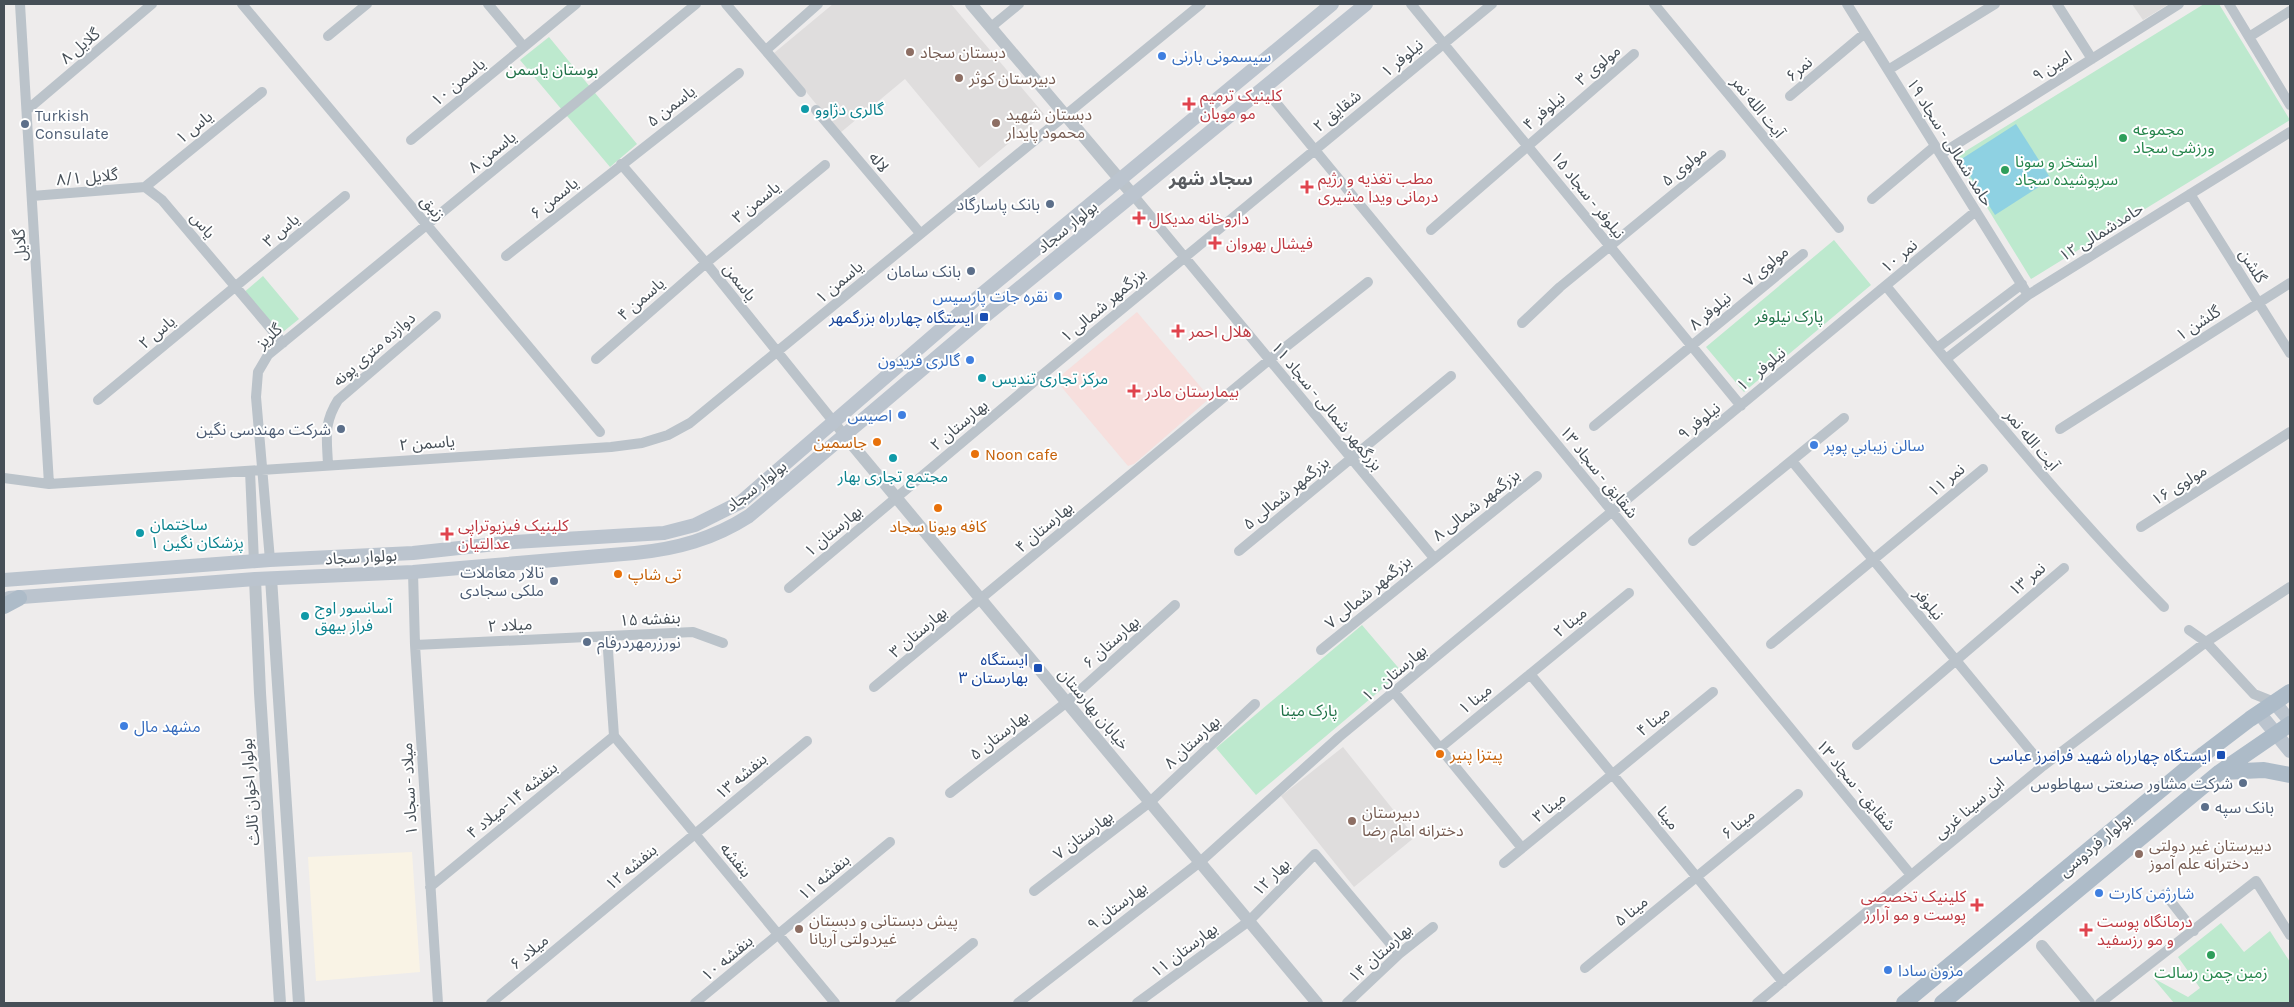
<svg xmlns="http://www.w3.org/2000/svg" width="2294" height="1007" font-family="Karla,'Noto Sans Arabic',sans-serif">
  <rect width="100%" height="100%" fill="#eeecec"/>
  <path fill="#f9f3e5" d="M412 852 420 972 316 981 308 857Z"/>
  <path fill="#dfdddd" d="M833 4H951L1044 114 979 168 905 79 840 133 774 53Z
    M2132 4H2169L2143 20Z
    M1343 747 1415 837 1354 887 1281 796Z"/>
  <path fill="#f7dfdd" d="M1137 312 1210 398 1134 464 1128 466 1059 384 1058 378Z"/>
  <path fill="#bde9ce" d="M2204 4H2219L2290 120 2031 279 1956 157Z
    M549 37 637 144 610 167 520 60Z
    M1834 240 1871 285 1744 392 1706 347Z
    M263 276 299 319 278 336 242 294Z
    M1362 625 1402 672 1256 795 1216 748Z
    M2221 923 2244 952 2270 931 2290 962V1003H2174L2153 978 2188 997 2200 988 2178 957Z"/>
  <path fill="#8ed1e2" d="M2016 124 2051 179 1995 215 1960 160Z"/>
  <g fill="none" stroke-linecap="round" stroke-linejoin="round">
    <path stroke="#bbc3ca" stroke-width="10" d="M20 4 49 484
      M242 4 600 432
      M488 4 524 47
      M726 4 801 92
      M1411 4 1741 406
      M1654 4 1839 228
      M1847 4 2028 295
      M2057 4 2092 59
      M2229 4 2290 105
      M991 27 1019 4
      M328 36 367 4
      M2249 37 2290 11
      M766 50 818 4
      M1888 70 1995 4
      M1264 88 1911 875
      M1790 96 1865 33
      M27 110 152 4
      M816 110 920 233
      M411 140 576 4
      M1941 154 2179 4
      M621 164 706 263 845 436
      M145 187 162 200 283 343
      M145 187 262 92
      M2190 194 2290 353
      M1133 195 1434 558
      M32 196 145 187
      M1872 199 1935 146
      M1431 230 1634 54
      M506 256 739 73
      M1886 286C1976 396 2064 506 2164 607
      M1522 323 1560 287 1721 155
      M1937 348 2022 284
      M596 359 706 263 825 165
      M1946 359 2028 295 2290 132
      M98 400 345 196
      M1594 426 1803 254
      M2060 429 2290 283
      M1792 461 2043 766
      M328 465C327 438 323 424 338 400L436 316
      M250 471 254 562
      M4 478 49 484 611 447 642 443 668 435 690 423 1201 4
      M2141 527 2290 432
      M1693 541 1844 418
      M1239 551 1451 376
      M270 560 256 397 258 372 268 355 696 4
      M413 572 415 645 438 1003
      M789 588 1042 375 1492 4
      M2189 630 2206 642 2254 694 2274 702
      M607 636 614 736
      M1771 644 1983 469
      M415 645 693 632 723 643
      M1321 650 1537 476
      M1530 674 1783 982
      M874 687 1269 360 1368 282
      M1394 692 1522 848
      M614 736 835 1003
      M1857 745 2064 568
      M1440 748 1629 593
      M950 793 1067 702 1175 605
      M1504 863 1713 692
      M430 887 614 736
      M1034 891 1150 802 1255 704
      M2165 894 2194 931
      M1585 968 1798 794
      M491 1003 807 741
      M695 1003 890 842
      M900 1003 973 943
      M1018 1003 1200 862 1339 737 1976 211
      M1137 1003 1249 921 1315 854 1399 954
      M1347 1003 1399 954 1433 927
      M1757 1003 2043 766 2206 642 2290 587
      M2100 1003 2256 881 2290 935"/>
    <path stroke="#bbc3ca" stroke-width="12" d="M971 4 1133 195
      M845 436 1317 1003
      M271 578 299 1003
      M255 579 260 693 280 1003
      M2042 946 2089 1003"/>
    <path stroke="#bbc4ce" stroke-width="14" d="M4 580 270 560 413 553 514 542 664 533 695 525 741 502 977 298 1332 4
      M9 598 255 579 413 572 635 553C677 549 713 539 749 516L984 317 1366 4
      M2274 702 2290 721
      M2259 713 2290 751"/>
    <path stroke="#adbbc8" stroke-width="16" d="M4 606 19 598
      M2222 772 2264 770 2290 775
      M1904 1003 2204 754 2250 719 2290 692
      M1942 1003 2220 772 2290 724"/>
  </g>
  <g fill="#8d6e63" stroke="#fff" stroke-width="2">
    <circle cx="910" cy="52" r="5"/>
    <circle cx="959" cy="78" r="5"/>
    <circle cx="996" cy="123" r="5"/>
    <circle cx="1352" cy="821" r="5"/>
    <circle cx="2139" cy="854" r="5"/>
    <circle cx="799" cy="929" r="5"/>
  </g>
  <g fill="#3f7fe0" stroke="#fff" stroke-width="2">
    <circle cx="1162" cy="56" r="5"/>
    <circle cx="1058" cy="296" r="5"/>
    <circle cx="970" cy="360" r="5"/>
    <circle cx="902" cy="415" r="5"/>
    <circle cx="1814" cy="445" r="5"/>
    <circle cx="124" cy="726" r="5"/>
    <circle cx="2099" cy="893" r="5"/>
    <circle cx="1888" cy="970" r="5"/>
  </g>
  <g fill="#e0444e" stroke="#fff" stroke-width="2">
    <path d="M1186.5 96.5h5v5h5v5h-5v5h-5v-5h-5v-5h5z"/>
    <path d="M1304.5 179.5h5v5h5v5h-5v5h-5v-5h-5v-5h5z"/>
    <path d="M1136.5 210.5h5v5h5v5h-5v5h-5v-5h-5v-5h5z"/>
    <path d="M1212.5 235.5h5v5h5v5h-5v5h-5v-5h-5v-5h5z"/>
    <path d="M1175.5 323.5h5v5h5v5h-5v5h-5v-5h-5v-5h5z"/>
    <path d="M1131.5 383.5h5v5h5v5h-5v5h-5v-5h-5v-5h5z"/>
    <path d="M444.5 526.5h5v5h5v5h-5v5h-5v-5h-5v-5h5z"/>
    <path d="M1974.5 897.5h5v5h5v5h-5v5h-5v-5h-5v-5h5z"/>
    <path d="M2083.5 922.5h5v5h5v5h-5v5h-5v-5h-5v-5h5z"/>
  </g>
  <g fill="#0f9aa8" stroke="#fff" stroke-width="2">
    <circle cx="805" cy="109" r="5"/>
    <circle cx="982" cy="378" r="5"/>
    <circle cx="893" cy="458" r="5"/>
    <circle cx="140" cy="533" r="5"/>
    <circle cx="305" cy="616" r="5"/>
  </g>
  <g fill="#5c6f8a" stroke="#fff" stroke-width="2">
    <circle cx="25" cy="124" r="5"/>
    <circle cx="1050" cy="204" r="5"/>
    <circle cx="971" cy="271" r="5"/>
    <circle cx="341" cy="429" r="5"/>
    <circle cx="554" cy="581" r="5"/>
    <circle cx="587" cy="642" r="5"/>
    <circle cx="2243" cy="783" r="5"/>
    <circle cx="2205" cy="807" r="5"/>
  </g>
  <g fill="#2e9e5b" stroke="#fff" stroke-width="2">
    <circle cx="2123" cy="138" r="5"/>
    <circle cx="2005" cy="170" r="5"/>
    <circle cx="2211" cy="955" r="5"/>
  </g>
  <g fill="#1a4fb4" stroke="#fff" stroke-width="2">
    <rect x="979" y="312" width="10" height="10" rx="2.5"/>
    <rect x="1033" y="663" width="10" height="10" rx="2.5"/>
    <rect x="2216" y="750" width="10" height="10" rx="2.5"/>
  </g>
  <g fill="#e8710a" stroke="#fff" stroke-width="2">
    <circle cx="877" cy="442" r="5"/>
    <circle cx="975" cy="454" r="5"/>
    <circle cx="938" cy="508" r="5"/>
    <circle cx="618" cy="574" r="5"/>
    <circle cx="1440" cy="754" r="5"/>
  </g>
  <g text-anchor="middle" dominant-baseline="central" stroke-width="4" stroke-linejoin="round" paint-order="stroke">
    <g font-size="16" fill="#464f57" stroke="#fff">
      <text transform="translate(80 46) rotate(-40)">گلایل ۸</text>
      <text transform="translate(1402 58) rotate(-40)">نیلوفر ۱</text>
      <text transform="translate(1598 65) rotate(-40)">مولوی ۳</text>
      <text transform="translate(2052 66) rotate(-32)">امین ۹</text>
      <text transform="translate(1799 69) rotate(-40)">نمر۶</text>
      <text transform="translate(458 82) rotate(-40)">یاسمن ۱۰</text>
      <text transform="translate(671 106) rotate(-38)">یاسمن ۵</text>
      <text transform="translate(1758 107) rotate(51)">آیت الله نمر</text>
      <text transform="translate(1337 111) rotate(-39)">شقایق ۲</text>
      <text transform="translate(1544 111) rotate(-40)">نیلوفر ۴</text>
      <text transform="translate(194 127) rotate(-39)">یاس ۱</text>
      <text transform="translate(1950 142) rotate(58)">حامد شمالی - سجاد ۱۹</text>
      <text transform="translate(492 152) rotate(-39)">یاسمن ۸</text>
      <text transform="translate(879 162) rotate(50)">لاله</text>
      <text transform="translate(1684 166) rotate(-39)">مولوی ۵</text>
      <text transform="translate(87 177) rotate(-5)">گلایل ۸/۱</text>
      <text transform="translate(1588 195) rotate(51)">نیلوفر - سجاد ۱۵</text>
      <text transform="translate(554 198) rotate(-39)">یاسمن ۶</text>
      <text transform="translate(756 202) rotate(-39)">یاسمن ۳</text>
      <text transform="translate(433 208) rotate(50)">زنبق</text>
      <text transform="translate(203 225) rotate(50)">یاس</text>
      <text transform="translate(1067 227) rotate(-39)">بولوار سجاد</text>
      <text transform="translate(281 230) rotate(-40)">یاس ۳</text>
      <text transform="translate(2101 232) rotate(-32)">حامدشمالی ۱۲</text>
      <text transform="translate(20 245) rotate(-94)">گلایل</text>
      <text transform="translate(1899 256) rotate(-40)">نمر ۱۰</text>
      <text transform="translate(1766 266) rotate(-40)">مولوی ۷</text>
      <text transform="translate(2253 266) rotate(58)">گلشن</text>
      <text transform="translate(740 282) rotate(52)">یاسمن</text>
      <text transform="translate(839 282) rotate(-40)">یاسمن ۱</text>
      <text transform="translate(641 299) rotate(-41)">یاسمن ۴</text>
      <text transform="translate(1103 305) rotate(-40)">بزرگمهر شمالی ۱</text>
      <text transform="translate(1710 311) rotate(-40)">نیلوفر ۸</text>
      <text transform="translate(2198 323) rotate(-33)">گلشن ۱</text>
      <text transform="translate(157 332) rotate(-40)">یاس ۲</text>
      <text transform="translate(269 336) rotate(-42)">گلریز</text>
      <text transform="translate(374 349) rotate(-41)">دوازده متری پونه</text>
      <text transform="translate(1761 369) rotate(-40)">نیلوفر ۱۰</text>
      <text transform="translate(1327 406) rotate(50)">بزرگمهر شمالی - سجاد ۱۱</text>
      <text transform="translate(1699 421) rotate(-39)">نیلوفر ۹</text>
      <text transform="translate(959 425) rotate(-40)">بهارستان ۲</text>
      <text transform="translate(2032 440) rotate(50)">آیت الله نمر</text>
      <text transform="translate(427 443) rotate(-4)">یاسمن ۲</text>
      <text transform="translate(1599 472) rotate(51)">شقایق - سجاد ۱۳</text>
      <text transform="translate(1946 480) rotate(-39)">نمر ۱۱</text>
      <text transform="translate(2179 485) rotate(-32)">مولوی ۱۶</text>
      <text transform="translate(756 486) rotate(-38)">بولوار سجاد</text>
      <text transform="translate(1286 493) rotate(-39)">بزرگمهر شمالی ۵</text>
      <text transform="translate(1476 505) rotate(-38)">بزرگمهر شمالی ۸</text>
      <text transform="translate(1044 527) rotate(-40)">بهارستان ۴</text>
      <text transform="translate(833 531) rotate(-40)">بهارستان ۱</text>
      <text transform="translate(361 557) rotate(-3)">بولوار سجاد</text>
      <text transform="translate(2027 579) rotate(-40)">نمر ۱۳</text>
      <text transform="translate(1368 592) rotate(-39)">بزرگمهر شمالی ۷</text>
      <text transform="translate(1929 604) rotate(50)">نیلوفر</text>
      <text transform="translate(650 619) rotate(-3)">بنفشه ۱۵</text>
      <text transform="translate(1570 622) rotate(-39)">مینا ۲</text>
      <text transform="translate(510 625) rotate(-3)">میلاد ۲</text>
      <text transform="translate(918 632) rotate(-40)">بهارستان ۳</text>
      <text transform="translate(1111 642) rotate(-42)">بهارستان ۶</text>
      <text transform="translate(1394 673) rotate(-40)">بهارستان ۱۰</text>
      <text transform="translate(1475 699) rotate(-39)">مینا ۱</text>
      <text transform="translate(1094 709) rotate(50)">خیابان بهارستان</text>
      <text transform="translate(1653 721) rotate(-39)">مینا ۴</text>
      <text transform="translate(999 735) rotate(-38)">بهارستان ۵</text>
      <text transform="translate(1192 742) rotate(-43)">بهارستان ۸</text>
      <text transform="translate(741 776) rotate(-40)">بنفشه ۱۳</text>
      <text transform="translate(1856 785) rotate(50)">شقایق - سجاد ۱۳</text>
      <text transform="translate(409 789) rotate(-93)">میلاد - سجاد ۱</text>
      <text transform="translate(250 792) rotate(-94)">بولوار اخوان ثالث</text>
      <text transform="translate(512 800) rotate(-39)">بنفشه ۱۴-میلاد ۴</text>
      <text transform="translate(1549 807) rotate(-39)">مینا ۳</text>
      <text transform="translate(1969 808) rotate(-40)">ابن سینا غربی</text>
      <text transform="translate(1668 818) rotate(51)">مینا</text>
      <text transform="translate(1738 824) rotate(-39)">مینا ۶</text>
      <text transform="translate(1083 835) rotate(-37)">بهارستان ۷</text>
      <text transform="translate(2095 845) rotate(-40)">بولوار فردوسی</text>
      <text transform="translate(736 860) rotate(50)">بنفشه</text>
      <text transform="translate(631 867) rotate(-40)">بنفشه ۱۲</text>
      <text transform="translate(824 877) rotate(-40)">بنفشه ۱۱</text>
      <text transform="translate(1271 877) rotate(-45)">بهار ۱۲</text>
      <text transform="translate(1117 906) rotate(-37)">بهارستان ۹</text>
      <text transform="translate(1631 911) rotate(-39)">مینا ۵</text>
      <text transform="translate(1184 950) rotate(-37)">بهارستان ۱۱</text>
      <text transform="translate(529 952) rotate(-40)">میلاد ۶</text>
      <text transform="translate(1380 953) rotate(-42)">بهارستان ۱۴</text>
      <text transform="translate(727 958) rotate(-40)">بنفشه ۱۰</text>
    </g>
    <g font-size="16" fill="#785e54" stroke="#fff" text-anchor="start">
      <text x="920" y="52">دبستان سجاد</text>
      <text x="969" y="78">دبیرستان کوثر</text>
      <text x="1006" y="114">دبستان شهید<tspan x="1006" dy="18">محمود پایدار</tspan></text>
      <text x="1362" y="812">دبیرستان<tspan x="1362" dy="18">دخترانه امام رضا</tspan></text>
      <text x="2149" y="845">دبیرستان غیر دولتی<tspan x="2149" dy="18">دخترانه علم آموز</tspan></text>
      <text x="809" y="920">پیش دبستانی و دبستان<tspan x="809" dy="18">غیردولتی آریانا</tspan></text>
    </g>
    <g font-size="16" fill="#366cbe" stroke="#fff" text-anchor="start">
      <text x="1172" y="56">سیسمونی بارنی</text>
      <text x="1048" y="296" text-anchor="end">نقره جات پارسیس</text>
      <text x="960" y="360" text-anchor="end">گالری فریدون</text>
      <text x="892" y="415" text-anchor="end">اصیس</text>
      <text x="1824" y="445">سالن زيبابي پوپر</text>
      <text x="134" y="726">مشهد مال</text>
      <text x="2109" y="893">شارژمن کارت</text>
      <text x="1898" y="970">مزون سادا</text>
    </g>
    <g font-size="16" fill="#1f7047" stroke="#fff">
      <text x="552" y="69">بوستان یاسمن</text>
      <text x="1789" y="316">پارک نیلوفر</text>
      <text x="1309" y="710">پارک مینا</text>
    </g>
    <g font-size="16" fill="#be3a42" stroke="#fff" text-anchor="start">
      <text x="1200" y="95">کلینیک ترمیم<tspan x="1200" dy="18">مو موبان</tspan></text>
      <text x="1318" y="178">مطب تغذیه و رژیم<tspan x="1318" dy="18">درمانی ویدا مشیری</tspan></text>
      <text x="1149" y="218">داروخانه مدیکال</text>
      <text x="1226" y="243">فیشال بهروان</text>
      <text x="1189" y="331">هلال احمر</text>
      <text x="1145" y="391">بیمارستان مادر</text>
      <text x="458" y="525">کلینیک فیزیوتراپی<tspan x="458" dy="18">عدالتیان</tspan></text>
      <text x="1966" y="896" text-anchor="end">کلینیک تخصصی<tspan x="1966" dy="18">پوست و مو آرارز</tspan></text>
      <text x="2097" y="921">درمانگاه پوست<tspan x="2097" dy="18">و مو رزسفید</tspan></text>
    </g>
    <g font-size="16" fill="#0d838f" stroke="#fff" text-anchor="start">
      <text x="815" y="109">گالری دژاوو</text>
      <text x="992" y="378">مرکز تجاری تندیس</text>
      <text x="893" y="476" text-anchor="middle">مجتمع تجاری بهار</text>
      <text x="150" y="524">ساختمان<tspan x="150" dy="18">پزشکان نگین ۱</tspan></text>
      <text x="315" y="607">آسانسور اوج<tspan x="315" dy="18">فراز بیهق</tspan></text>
    </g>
    <g font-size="16" fill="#4e5e75" stroke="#fff" text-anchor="end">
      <text x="35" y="115" text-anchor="start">Turkish<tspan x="35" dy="18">Consulate</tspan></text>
      <text x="1040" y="204">بانک پاسارگاد</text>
      <text x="961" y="271">بانک سامان</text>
      <text x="331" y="429">شرکت مهندسی نگین</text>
      <text x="544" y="572">تالار معاملات<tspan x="544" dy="18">ملکی سجادی</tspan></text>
      <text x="597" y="642" text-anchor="start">نورزرمهردرفام</text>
      <text x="2233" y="783">شرکت مشاور صنعتی سهاطوس</text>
      <text x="2215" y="807" text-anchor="start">بانک سپه</text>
    </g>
    <g font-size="16" fill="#27864d" stroke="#fff" text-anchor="start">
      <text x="2133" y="129">مجموعه<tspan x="2133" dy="18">ورزشی سجاد</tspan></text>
      <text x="2015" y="161">استخر و سونا<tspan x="2015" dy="18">سرپوشیده سجاد</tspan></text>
      <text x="2211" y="972" text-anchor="middle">زمین چمن رسالت</text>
    </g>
    <g font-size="16" fill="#164399" stroke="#fff" text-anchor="end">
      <text x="974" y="317">ایستگاه چهارراه بزرگمهر</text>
      <text x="1028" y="659">ایستگاه<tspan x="1028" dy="18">بهارستان ۳</tspan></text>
      <text x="2211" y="755">ایستگاه چهارراه شهید فرامرز عباسی</text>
    </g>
    <g font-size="16" fill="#c56008" stroke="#fff" text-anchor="start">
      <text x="867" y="442" text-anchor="end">جاسمین</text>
      <text x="985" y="454">Noon cafe</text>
      <text x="938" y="526" text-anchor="middle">کافه ویونا سجاد</text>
      <text x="628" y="574">تی شاپ</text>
      <text x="1450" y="754">پیتزا پنیر</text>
    </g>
    <g font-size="18" font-weight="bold" fill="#595c60" stroke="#fff">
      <text x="1211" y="179">سجاد شهر</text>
    </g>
  </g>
  <rect width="2294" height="1007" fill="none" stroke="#464f57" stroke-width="10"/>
</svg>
